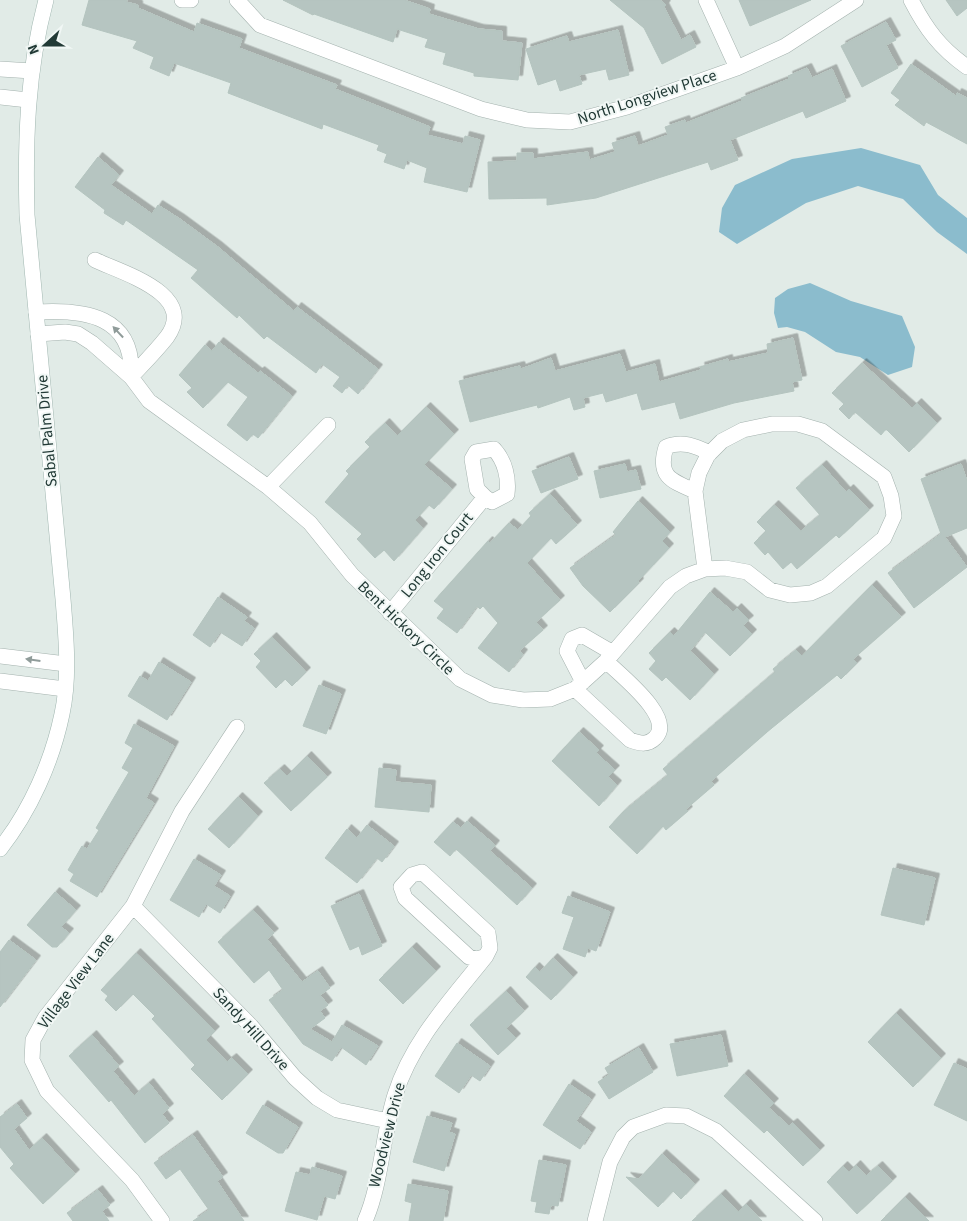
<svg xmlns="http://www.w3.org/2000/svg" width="967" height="1221" font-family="'Source Sans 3',sans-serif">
  <defs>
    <filter id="shadow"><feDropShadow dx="4.5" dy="-4.5" stdDeviation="0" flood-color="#0004"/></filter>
  </defs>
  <rect width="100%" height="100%" fill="#e1ebe7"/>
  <path fill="#8bbccd" d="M861 148 920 165 938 195 967 218V254L937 232 903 199 858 186 806 203 737 244 719 232 722 208 735 185 792 159Z
    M810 283 851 301 902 316 915 347 912 367 888 375 860 357 836 352 805 332 787 327 778 328 774 313 775 298 788 289Z"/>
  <path fill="#b6c5c1" stroke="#b4c4bf" filter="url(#shadow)" d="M89 0H127L126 2 138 5V8L194 32 197 23 242 39 239 48 337 85 335 89 430 127 427 135 463 144 465 136 480 140 467 192 424 182 427 168 407 160 404 169 384 162 387 154 377 150 379 145 323 124 322 129 228 93 231 83 174 63 169 76 150 68 154 57 133 48 137 41 82 25Z
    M283 0H404L430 9 429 14 479 29 502 31V41L522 43 518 80 474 76V73L443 64 446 53 425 47 428 39 397 29 393 42 314 14 313 15Z
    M610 0H660L666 5 664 7 681 40 690 35 696 47 662 64 644 28Z
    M739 0H811L750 26Z
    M946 0H967V8L957 16Z
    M886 22 896 40 886 45 898 68 862 87 841 46Z
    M618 30 629 75 609 80 606 69 579 75 582 84 560 91 556 79 538 85 526 49 567 36 569 42Z
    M911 64 956 96 957 93 967 98V144L926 122 924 126 895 105 900 100 891 93Z
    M807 68 812 78 832 69 846 101 806 118 803 111 730 140 738 160 711 170 708 162 596 198 547 205V198L489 199 488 162 517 161V153H533V159L588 152 589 160 615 152 612 143 635 136 638 146 668 135 665 127 685 120 686 123 742 101 741 98 789 79 788 76Z
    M98 157 119 175 111 185 152 214 158 205 180 219 218 247 294 311 297 307 378 369 358 394 348 385 342 393 333 386 340 377 322 364 316 373 267 336 264 339 239 315 237 318 191 278 198 270 126 220 123 225 104 213 105 210 75 187Z
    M793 338 802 380 792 382 794 391 734 403 680 419 675 402 642 410 637 393 606 402 603 393 583 398 585 407 574 410 570 397 538 408 537 405 470 422 459 381 520 366 521 369 551 358 555 371 620 354 626 372 655 364 659 382 701 370 700 367 728 359V362L768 353 767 344Z
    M219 342 258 373 260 371 292 396 258 438 253 434 247 441 227 425 248 397 228 382 203 408 187 392 192 388 179 375 205 345 212 351Z
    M862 363 912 408 917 403 937 423 909 452 886 429 881 435 855 412 849 419 839 409 844 404 832 393Z
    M426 407 454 434 424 465 452 489 434 509 429 505 415 520 423 528 394 561 384 550 375 558 357 539 362 534 325 502 349 474 346 471 370 447 365 442 385 423 397 436Z
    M569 457 578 479 541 493 532 471Z
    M625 464 627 472 636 470 641 489 600 498 594 471Z
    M961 464 967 481V528L945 537 967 567 914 608 888 573 941 534 921 479Z
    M822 465 846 492 849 489 869 510 839 538 836 535 797 569 791 562 783 569 768 552 765 555 754 543 766 531 757 522 774 505 801 531 820 515 796 488Z
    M550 494 577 525 556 544 551 538 527 563 560 600 536 622 543 630 519 651 523 654 509 672 478 648 498 623 483 606 480 609 477 606 457 633 437 618 444 609 434 601 488 541 490 543 509 523 518 530 531 516 529 513Z
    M638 501 670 532 662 541 669 548 638 581 639 583 610 612 583 586 570 568 616 535 613 532Z
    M872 585 901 617 853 659 857 663 841 679 837 675 767 732 711 781 714 785 686 809 688 811 666 830 663 826 637 854 609 827 623 812 668 775 663 769 775 672 773 669 796 650 802 656Z
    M710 592 733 612 737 608 749 620 743 625 752 634 730 656 705 632 690 651 714 674 690 700 666 677 662 681 649 669 656 661 649 653 670 632 674 636Z
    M218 597 247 617 244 621 254 628 242 646 220 632 210 647 193 635Z
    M272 637 306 672 292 686 285 679 276 688 256 667 261 661 254 654Z
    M159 662 191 682 167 720 128 696 140 676 148 681Z
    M319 685 341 694 326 734 303 726Z
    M134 724 174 746 146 798 154 803 97 897 70 881 74 874 68 870 82 846 87 849 99 830 96 828 129 772 122 768 133 748 125 743Z
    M579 732 599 750 596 753 615 770 608 777 617 785 599 806 552 761Z
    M307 756 327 777 291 811 264 783 280 769 287 776Z
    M379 768 396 770 395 782 431 785 429 812 375 807Z
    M238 797 258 816 229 848 208 829Z
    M467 821 495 845 490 851 532 888 517 905 456 849 450 856 434 842 453 822 461 828Z
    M367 825 394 846 382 862 377 858 357 883 325 858 347 829 357 838Z
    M194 859 221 875 214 886 230 896 220 913 206 904 199 917 170 900Z
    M893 868 935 878 924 925 881 915Z
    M55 892 76 910 61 927 69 933 57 947H52L27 925Z
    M359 894 382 946 362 955 359 946 350 950 331 906Z
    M568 896 610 912 596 951 588 948 585 957 563 949 574 917 562 913Z
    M253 910 274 933 267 939 302 982 318 971 330 988 320 995 328 1005 320 1011 325 1018 310 1029 332 1042 342 1025 378 1046 366 1065 341 1047 332 1061 303 1044 269 1000 283 990 269 970 254 983 218 942Z
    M9 940 36 960 0 1007V952Z
    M412 947 436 971 403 1004 379 980Z
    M136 953 215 1031 206 1040 227 1062 232 1058 248 1074 222 1100 191 1069 195 1065 152 1019 155 1016 133 994 116 1011 105 1000 108 996 101 990Z
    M553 958 573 977 551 1000 526 977 535 967 540 972Z
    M506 991 524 1011 506 1028 516 1038 498 1055 470 1025Z
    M896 1013 941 1058 913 1087 868 1042Z
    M92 1035 119 1066 113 1071 134 1096 149 1083 169 1108 162 1114 169 1123 145 1143 111 1100 109 1102 69 1056Z
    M721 1035 728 1066 677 1076 670 1044Z
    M457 1043 490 1066 480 1081 471 1075 459 1093 435 1076Z
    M639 1048 653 1072 609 1099 598 1082 609 1075 605 1068Z
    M954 1063 967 1069V1121L934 1105Z
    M744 1074 774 1103 769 1108 789 1126 793 1123 820 1150 803 1166 767 1130 764 1133 724 1096Z
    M569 1084 591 1099 576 1121 591 1132 580 1149 543 1125Z
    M17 1104 27 1118 14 1129 29 1150 42 1138 75 1174 43 1204 10 1168 14 1164 0 1147V1117Z
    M263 1105 298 1127 283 1153H278L246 1133Z
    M427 1116 452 1123 449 1132 455 1134 444 1171 413 1162Z
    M193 1135 223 1177 217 1181 244 1221H193L209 1210 180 1169 166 1179 154 1163Z
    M662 1154 695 1184 681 1199 673 1191 658 1207 626 1177 639 1179Z
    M539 1160 566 1165 558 1206 551 1205 549 1214 535 1212 537 1202 531 1201Z
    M856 1165 866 1176 878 1166 892 1181 857 1214 827 1182 843 1166 849 1172Z
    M312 1167 342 1176 335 1199 324 1196 317 1220 285 1211 296 1172 310 1175Z
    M408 1184 448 1191 443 1221H409L412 1203 405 1201Z
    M98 1190 110 1205 102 1211 109 1221H73L67 1213Z
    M721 1194 738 1212 746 1204 762 1221H692Z
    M905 1197 929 1221H881Z"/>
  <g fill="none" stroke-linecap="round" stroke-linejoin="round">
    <defs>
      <path id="street" d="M182 0H191
        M237 0 260 25 481 109 527 120 570 122 627 107 737 68 785 46 856 0
        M706 0 737 68
        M911 0C926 29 940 48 967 67
        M0 69 32 71
        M0 97 28 100
        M95 260C122 273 198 294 167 337 156 351 143 364 131 377
        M36 312C85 309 135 316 131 377
        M38 334 65 332 78 334 92 343 131 377 149 401 268 487 310 523 352 575 460 679 492 695 523 700 550 699 575 689 606 661 670 587 686 576 705 569 725 568 747 572 770 590 790 595 811 593 827 586 884 538 894 516 891 496 884 477 822 431 798 424H772L743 430 722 441 708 455 699 473 695 491 705 569
        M268 487 328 425
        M695 491C671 481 657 476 666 447 682 440 695 446 710 453
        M390 613 485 497 492 502 507 494C509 478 505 461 494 449L476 452 472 459 477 489 485 497
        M0 656 66 664
        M0 681 65 689
        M583 682 567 651 572 639 582 635 613 653
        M575 689 630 740C639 743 647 746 655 738 676 718 620 675 606 661
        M133 906 251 1026 295 1078 317 1098 337 1110 388 1121
        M162 1221 132 1180 47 1091 32 1060 33 1040 45 1018 133 906 182 811 237 727
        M365 1221C382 1182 382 1136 395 1095 412 1041 451 1000 486 956L490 948 488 933 422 872 412 875 401 887 405 898 469 957 477 959 486 956
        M595 1221 610 1162 623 1137 633 1127 666 1115 686 1116 716 1131 815 1221"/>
      <path id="secondary" d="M0 849C30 811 52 762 62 714 70 677 66 636 63 599L27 215C25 142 27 71 46 0"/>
    </defs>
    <use href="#street" stroke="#a4b2ae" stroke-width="16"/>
    <use href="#secondary" stroke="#a0b6b0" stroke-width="16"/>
    <use href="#street" stroke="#fff" stroke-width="15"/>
    <use href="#secondary" stroke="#fff" stroke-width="15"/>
  </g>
  <defs><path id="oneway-solid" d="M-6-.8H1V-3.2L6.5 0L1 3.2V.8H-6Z" transform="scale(1.25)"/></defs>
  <g fill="#909c9a">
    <use href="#oneway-solid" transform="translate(118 332) rotate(-133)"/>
    <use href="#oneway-solid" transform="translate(33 660) rotate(-172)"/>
  </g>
  <g text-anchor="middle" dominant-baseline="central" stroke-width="4" stroke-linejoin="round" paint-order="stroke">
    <g font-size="16" fill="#223a36" stroke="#f1f7f5">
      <text transform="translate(647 97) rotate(-18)">North Longview Place</text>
      <text transform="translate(47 431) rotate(-95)">Sabal Palm Drive</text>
      <text transform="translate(437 555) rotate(-51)">Long Iron Court</text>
      <text transform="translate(406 628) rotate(44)">Bent Hickory Circle</text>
      <text transform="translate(76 981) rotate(-53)">Village View Lane</text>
      <text transform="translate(251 1029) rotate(48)">Sandy Hill Drive</text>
      <text transform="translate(387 1135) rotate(-76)">Woodview Drive</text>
    </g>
  </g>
  <g transform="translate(45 45) rotate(249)" stroke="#f1f7f5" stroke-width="4" paint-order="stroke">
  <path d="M0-4L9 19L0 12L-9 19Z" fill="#223a36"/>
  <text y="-8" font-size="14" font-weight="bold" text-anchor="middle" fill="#223a36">N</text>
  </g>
</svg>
